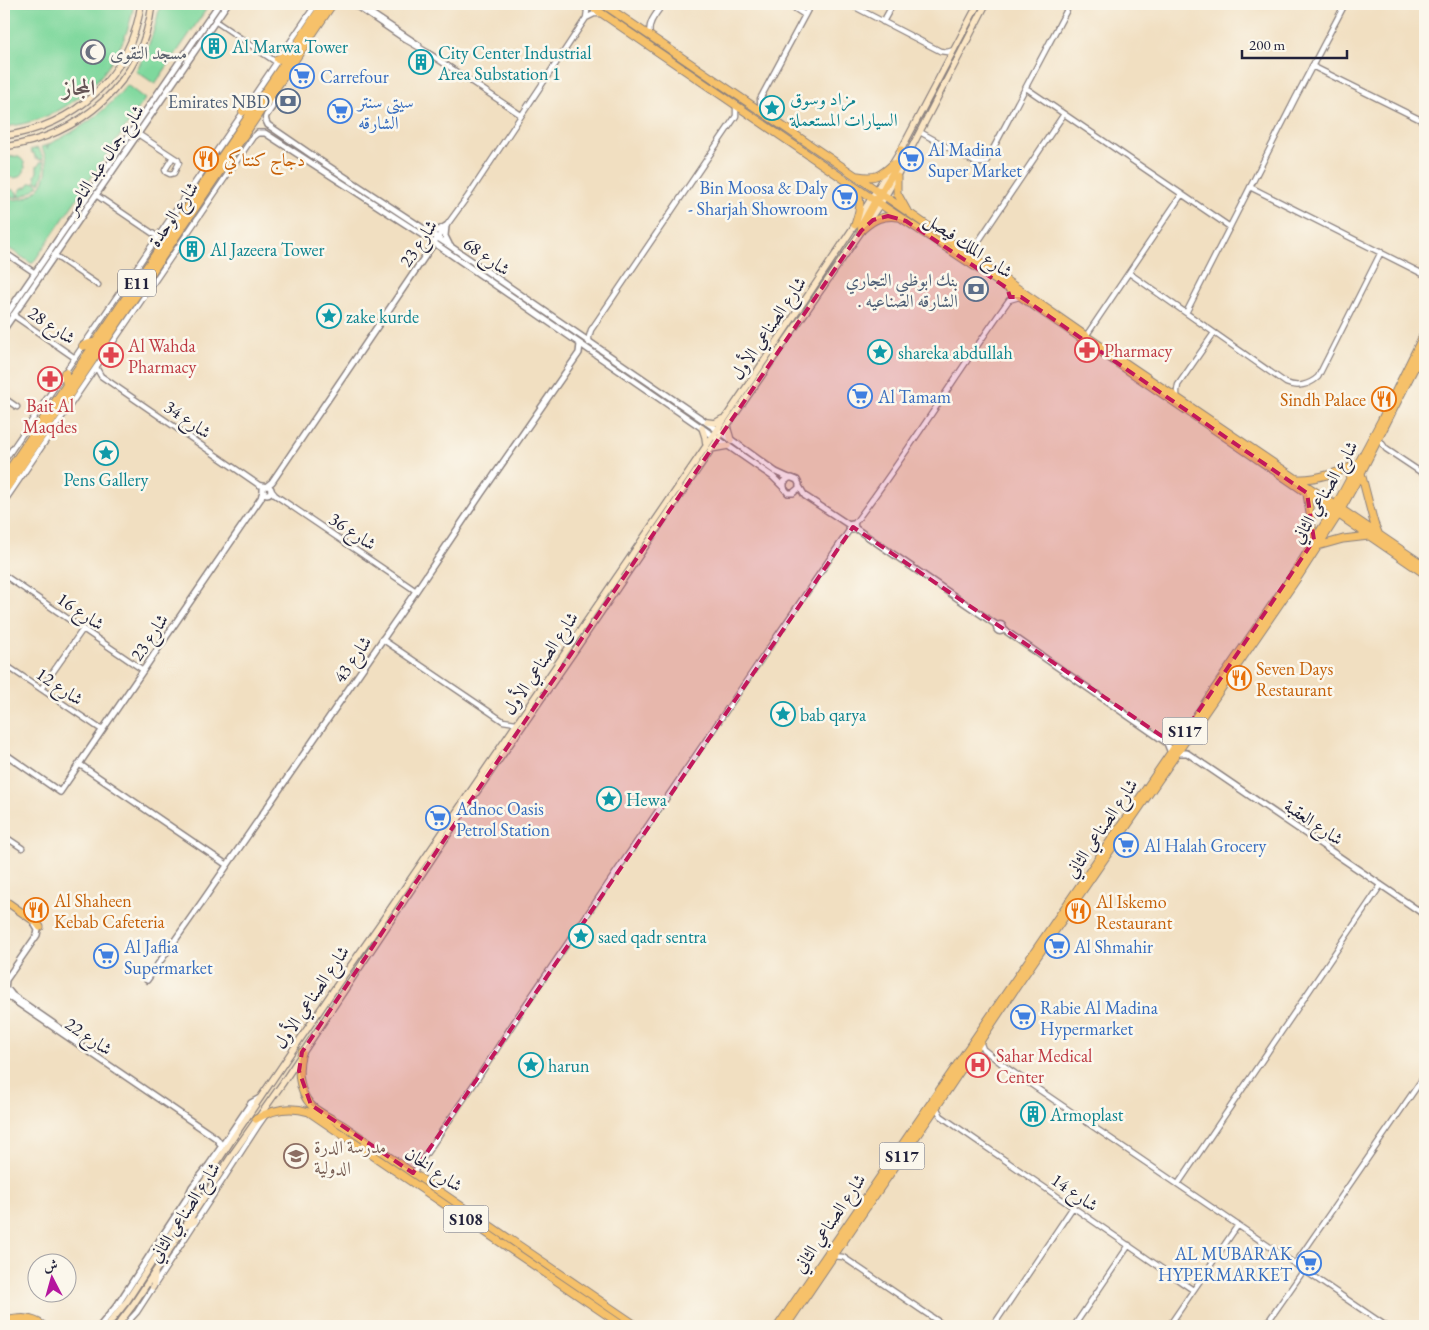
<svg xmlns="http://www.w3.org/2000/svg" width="1429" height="1330" font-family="'EB Garamond',Amiri,serif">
  <rect width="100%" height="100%" fill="#fbf7ec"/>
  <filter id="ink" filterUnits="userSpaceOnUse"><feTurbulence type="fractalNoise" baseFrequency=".02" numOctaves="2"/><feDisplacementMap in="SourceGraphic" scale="10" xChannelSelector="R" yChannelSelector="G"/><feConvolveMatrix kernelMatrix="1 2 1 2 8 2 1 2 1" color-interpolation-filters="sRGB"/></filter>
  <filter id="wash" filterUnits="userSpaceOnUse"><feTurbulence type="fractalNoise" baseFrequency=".0096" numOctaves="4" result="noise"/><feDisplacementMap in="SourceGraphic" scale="20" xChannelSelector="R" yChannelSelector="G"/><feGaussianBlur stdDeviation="1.12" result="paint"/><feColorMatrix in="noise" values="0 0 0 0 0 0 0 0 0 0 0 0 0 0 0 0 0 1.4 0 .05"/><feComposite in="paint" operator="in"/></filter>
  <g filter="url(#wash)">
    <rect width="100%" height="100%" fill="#f1dfc1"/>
    <path fill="#7fd89d" stroke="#507d6c" d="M4 4H134C123 70 71 120 4 127Z
      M160 4H210L155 84 136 71C148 50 156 28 160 4Z
      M127 85 145 99 33 263H31L4 245V198C36 207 58 173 41 147L47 145V149L49 144C79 130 106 112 127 85Z
      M38 148C46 159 46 171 40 183L36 181 35 176 37 172V166L39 165 40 162H43L42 159 39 160 38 158H35L34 153H32L30 150Z
      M3 167a11 11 0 1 1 22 0a11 11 0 1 1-22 0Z
      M35 182 39 185C29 195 18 200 4 196V188L13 190 17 192V196H20L19 193 22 188 27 187 30 183Z"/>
  </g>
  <g filter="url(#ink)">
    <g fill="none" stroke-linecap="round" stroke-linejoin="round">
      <defs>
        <path id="minor" d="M353 4 406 40 427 52 521 115
          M788 4 805 15
          M849 4 940 51 947 52 954 50
          M371 13 419 45
          M586 18 594 14H602
          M215 21 276 62
          M883 22 893 4
          M650 35C647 23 656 14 663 4
          M1312 66 1425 122
          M1026 88 1230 227
          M251 100 316 4
          M761 112 760 99 811 4
          M920 132 976 163H983L986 162 1070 4
          M138 134 173 157 165 170 166 172 170 174 174 173 179 163 178 160 173 157
          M1250 187 1425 275
          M96 195 158 237
          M436 240 468 196 586 18 587 11 584 4
          M965 251 974 248 1064 114
          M4 252 35 273
          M54 255 98 285
          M1129 273 1286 383C1297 388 1309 385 1318 377L1381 252
          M1186 313 1296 97 1345 4
          M13 315 75 358
          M1086 336 1182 194
          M589 343V337L591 330 736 116V104
          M96 367 101 376 259 485 264 486
          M1177 397V391L1178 385 1214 333
          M4 398 17 407
          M1379 439 1386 449 1425 475
          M4 461 244 111
          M271 490 275 495 416 591
          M4 502 253 137 258 133
          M854 524C909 452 956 374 1009 300L1019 297
          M4 575 143 670
          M382 639 503 721 516 723
          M4 664 102 730
          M41 689 83 629
          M4 836 22 848
          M980 1041 983 1049 1007 1068 1386 1326
          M936 1107 941 1116 1193 1290
          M413 1173 474 1084 518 1016 850 529
          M1178 1184 1381 885
          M833 1256 843 1257 945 1326
          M1295 1264 1425 1075
          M124 1326 137 1312 258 1126 265 1116
          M993 1326 1073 1207
          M1074 1326 1129 1245
          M1169 1326 1238 1225
          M1265 1326 1304 1270"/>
        <path id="tertiary" d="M271 95C271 98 273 101 273 104 271 114 261 114 268 125L319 160 450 246 722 433 776 472 789 478H792L797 480 799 484V488L793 493H788L784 488V482L789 478
          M258 133H265L430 240 773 477 783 487
          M446 226 445 236 449 244
          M428 230 437 231 446 226
          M4 318 219 4
          M4 329 227 4
          M263 490a4 4 0 1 1 8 0a4 4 0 1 1-8 0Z
          M267 486 272 482 434 243
          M799 486 805 496 849 525
          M849 527a3 3 0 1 1 6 0a3 3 0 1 1-6 0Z
          M855 528 998 626
          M996.5 628a3.5 3.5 0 1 1 7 0a3.5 3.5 0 1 1-7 0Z
          M1003 629 1167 743 1171 753
          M4 753 60 792 261 498 263 491
          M1177 753H1187L1425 915
          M79 764 227 865
          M35 925 38 930 37 935 6 980 5 989 9 997 216 1138 222 1146
          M147 980 204 899 416 591 481 494 579 353 580 344
          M9 991 12 995 77 1040
          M100 1326 118 1304 187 1198 192 1187 209 1165 251 1103 260 1098"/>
        <path id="secondary" d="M4 136C75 126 131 76 141 4
          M4 147C80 136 143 83 152 4
          M707 422 715 423 722 419
          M727 426 731 440
          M702 428 705 437 706 444
          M711 449 728 446
          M186 1226 195 1221
          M153 1287 155 1274
          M107 1326 127 1301 233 1138 335 988 382 921 756 373 855 225 901 150 978 4
          M117 1326 133 1305 234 1152 282 1084 469 803 578 646 727 426 885 197 901 168 986 4"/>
        <path id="primary" d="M588 4 886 208 1021 297 1425 574
          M603 4 856 176 1086 336 1425 566
          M858 176C875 179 880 176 893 164
          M897 177V193L907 211
          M854 188C864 201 859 211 855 225
          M880 197C884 182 903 164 901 150
          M863 229C874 219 883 215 898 217
          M861 231 862 225 877 198
          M1361 473 1374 523 1379 535
          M1299 479C1313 480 1346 471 1358 463
          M1307 494 1314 540
          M1318 546 1343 539 1369 536
          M4 900 37 923 40 927
          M302 1052C297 1069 298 1091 311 1105 317 1112 335 1120 344 1126L637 1326
          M256 1119C273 1109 291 1106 309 1112L623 1326
          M4 1321C19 1318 31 1316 44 1326
          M778 1326 1298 567 1336 505 1381 421 1425 332
          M786 1326 864 1211 929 1118 1017 986 1298 577 1338 515 1361 473 1425 347"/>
        <path id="motorway" d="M278 59 285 56 290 50
          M243 111 258 97
          M83 346 96 342
          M65 373 67 386
          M4 478C111 320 219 163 324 4
          M4 491 332 4
          M9 1326 22 1323 35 1326"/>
      </defs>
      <use href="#minor" stroke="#8a807e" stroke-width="7"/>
      <use href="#tertiary" stroke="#8a807e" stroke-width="8"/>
      <use href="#secondary" stroke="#8a807e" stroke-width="8"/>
      <use href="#primary" stroke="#8a807e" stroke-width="9"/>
      <use href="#motorway" stroke="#8a807e" stroke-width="10"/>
      <use href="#minor" stroke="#fff" stroke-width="4.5"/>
      <use href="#tertiary" stroke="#fff" stroke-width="5"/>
      <use href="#secondary" stroke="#fbe6c4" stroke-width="5.5"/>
      <use href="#primary" stroke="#f6c16b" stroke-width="7"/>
      <use href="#motorway" stroke="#f6c16b" stroke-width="8"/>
    </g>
  </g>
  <path fill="#c2185b" fill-opacity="0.2" stroke="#c2185b" stroke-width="4" stroke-dasharray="10 6" stroke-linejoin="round" d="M888 216 906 221 1007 288 1010 297H1021L1307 493 1314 540 1177 743H1172L853 527 413 1173 311 1105 299 1071 302 1052 469 803 861 231 873 220Z"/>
  <defs>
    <symbol id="building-ring" viewBox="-11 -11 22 22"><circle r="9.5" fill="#fbf7ec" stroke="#0f9aa8" stroke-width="1.5"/><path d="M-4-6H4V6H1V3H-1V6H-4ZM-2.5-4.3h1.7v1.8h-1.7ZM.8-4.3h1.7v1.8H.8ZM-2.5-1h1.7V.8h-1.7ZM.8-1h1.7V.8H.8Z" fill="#0f9aa8"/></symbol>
    <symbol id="mosque-ring" viewBox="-11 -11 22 22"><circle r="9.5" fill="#fbf7ec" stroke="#6b7280" stroke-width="1.5"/><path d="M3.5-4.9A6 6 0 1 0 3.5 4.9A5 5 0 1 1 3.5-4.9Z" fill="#6b7280"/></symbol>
    <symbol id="supermarket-ring" viewBox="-11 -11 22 22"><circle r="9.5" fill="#fbf7ec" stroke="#3f7fe0" stroke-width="1.5"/><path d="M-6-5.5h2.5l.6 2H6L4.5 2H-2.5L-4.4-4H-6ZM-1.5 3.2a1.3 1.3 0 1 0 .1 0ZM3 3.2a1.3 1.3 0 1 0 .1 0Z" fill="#3f7fe0"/></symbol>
    <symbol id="bank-ring" viewBox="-11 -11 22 22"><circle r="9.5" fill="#fbf7ec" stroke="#5c6f8a" stroke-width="1.5"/><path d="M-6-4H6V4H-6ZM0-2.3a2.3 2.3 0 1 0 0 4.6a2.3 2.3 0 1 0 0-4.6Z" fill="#5c6f8a"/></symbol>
    <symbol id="sight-ring" viewBox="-11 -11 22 22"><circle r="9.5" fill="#fbf7ec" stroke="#0f9aa8" stroke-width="1.5"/><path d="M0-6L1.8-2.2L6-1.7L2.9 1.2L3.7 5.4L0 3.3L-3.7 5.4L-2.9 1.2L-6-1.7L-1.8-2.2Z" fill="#0f9aa8"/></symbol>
    <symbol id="restaurant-ring" viewBox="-11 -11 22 22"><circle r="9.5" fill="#fbf7ec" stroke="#e8710a" stroke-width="1.5"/><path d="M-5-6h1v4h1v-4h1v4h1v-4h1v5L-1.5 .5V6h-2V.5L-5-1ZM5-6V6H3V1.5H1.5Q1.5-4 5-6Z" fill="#e8710a"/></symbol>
    <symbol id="pharmacy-ring" viewBox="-11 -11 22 22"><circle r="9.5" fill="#fbf7ec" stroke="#e0444e" stroke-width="1.5"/><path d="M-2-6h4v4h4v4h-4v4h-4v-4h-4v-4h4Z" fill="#e0444e"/></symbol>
    <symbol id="hospital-ring" viewBox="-11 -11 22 22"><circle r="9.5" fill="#fbf7ec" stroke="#e0444e" stroke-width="1.5"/><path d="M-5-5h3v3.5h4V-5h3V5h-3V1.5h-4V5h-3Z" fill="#e0444e"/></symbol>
    <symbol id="school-ring" viewBox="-11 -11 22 22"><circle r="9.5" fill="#fbf7ec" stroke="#8d6e63" stroke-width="1.5"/><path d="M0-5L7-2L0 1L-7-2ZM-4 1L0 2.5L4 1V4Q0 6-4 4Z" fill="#8d6e63"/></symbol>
  </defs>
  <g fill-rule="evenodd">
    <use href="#building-ring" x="200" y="32" width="28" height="28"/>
    <use href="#mosque-ring" x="79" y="38" width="28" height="28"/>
    <use href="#building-ring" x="407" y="48" width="28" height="28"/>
    <use href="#supermarket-ring" x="288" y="62" width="28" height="28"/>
    <use href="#bank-ring" x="274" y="87" width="28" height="28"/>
    <use href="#sight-ring" x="758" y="94" width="28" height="28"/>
    <use href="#supermarket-ring" x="326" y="97" width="28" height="28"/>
    <use href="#restaurant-ring" x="192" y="145" width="28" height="28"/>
    <use href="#supermarket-ring" x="897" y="145" width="28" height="28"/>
    <use href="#supermarket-ring" x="831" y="183" width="28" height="28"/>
    <use href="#building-ring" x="178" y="235" width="28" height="28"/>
    <use href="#bank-ring" x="962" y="275" width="28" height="28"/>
    <use href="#sight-ring" x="315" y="302" width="28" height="28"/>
    <use href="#pharmacy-ring" x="1073" y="336" width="28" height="28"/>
    <use href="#sight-ring" x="866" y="338" width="28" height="28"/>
    <use href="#pharmacy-ring" x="97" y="341" width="28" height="28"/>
    <use href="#pharmacy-ring" x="36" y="365" width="28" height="28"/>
    <use href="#supermarket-ring" x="846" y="382" width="28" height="28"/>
    <use href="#restaurant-ring" x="1370" y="385" width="28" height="28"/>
    <use href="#sight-ring" x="92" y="439" width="28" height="28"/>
    <use href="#restaurant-ring" x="1225" y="664" width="28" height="28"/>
    <use href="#sight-ring" x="769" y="700" width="28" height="28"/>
    <use href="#sight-ring" x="595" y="785" width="28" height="28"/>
    <use href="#supermarket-ring" x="424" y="804" width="28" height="28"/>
    <use href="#supermarket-ring" x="1112" y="831" width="28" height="28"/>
    <use href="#restaurant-ring" x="22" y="896" width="28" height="28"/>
    <use href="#restaurant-ring" x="1064" y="897" width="28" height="28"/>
    <use href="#sight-ring" x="567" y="922" width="28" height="28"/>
    <use href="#supermarket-ring" x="1043" y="932" width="28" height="28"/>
    <use href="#supermarket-ring" x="92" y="942" width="28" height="28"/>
    <use href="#supermarket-ring" x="1009" y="1003" width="28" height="28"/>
    <use href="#sight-ring" x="517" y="1051" width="28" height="28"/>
    <use href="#hospital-ring" x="964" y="1051" width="28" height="28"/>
    <use href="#building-ring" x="1019" y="1100" width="28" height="28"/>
    <use href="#school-ring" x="282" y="1142" width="28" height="28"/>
    <use href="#supermarket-ring" x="1295" y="1249" width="28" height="28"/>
  </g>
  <g text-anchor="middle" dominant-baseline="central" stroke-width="5" stroke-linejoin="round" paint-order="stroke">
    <g fill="#fbf7ec" stroke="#636270" stroke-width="1">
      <rect x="118" y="269.5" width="38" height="27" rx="4"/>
      <rect x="1162.5" y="717.5" width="45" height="27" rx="4"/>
      <rect x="879.5" y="1142.5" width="45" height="27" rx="4"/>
      <rect x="443.5" y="1205.5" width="45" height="27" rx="4"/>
    </g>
    <g font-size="16" font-weight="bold" fill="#22223b">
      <text x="137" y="283">E11</text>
      <text x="1185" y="731">S117</text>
      <text x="902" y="1156">S117</text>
      <text x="466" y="1219">S108</text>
    </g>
    <g font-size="18" fill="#0d838f" stroke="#fbf7ec" text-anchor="start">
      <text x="232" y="46">Al Marwa Tower</text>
      <text x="438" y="52">City Center Industrial<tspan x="438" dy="21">Area Substation 1</tspan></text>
      <text x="790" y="98">مزاد وسوق<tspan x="790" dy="21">السيارات المستعملة</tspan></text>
      <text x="210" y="249">Al Jazeera Tower</text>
      <text x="346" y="316">zake kurde</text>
      <text x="898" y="352">shareka abdullah</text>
      <text x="106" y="479" text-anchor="middle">Pens Gallery</text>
      <text x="800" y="714">bab qarya</text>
      <text x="626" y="799">Hewa</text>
      <text x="598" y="936">saed qadr sentra</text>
      <text x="548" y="1065">harun</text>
      <text x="1050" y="1114">Armoplast</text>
    </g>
    <g font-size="18" fill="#5b616d" stroke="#fbf7ec" text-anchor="start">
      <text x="110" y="52">مسجد التقوى</text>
    </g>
    <g font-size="18" fill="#366cbe" stroke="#fbf7ec" text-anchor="start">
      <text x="320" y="76">Carrefour</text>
      <text x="358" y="101">سيتي سنتر<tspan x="358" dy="21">الشارقه</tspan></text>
      <text x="928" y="149">Al Madina<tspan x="928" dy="21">Super Market</tspan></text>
      <text x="828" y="187" text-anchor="end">Bin Moosa &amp; Daly<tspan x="828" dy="21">- Sharjah Showroom</tspan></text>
      <text x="878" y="396">Al Tamam</text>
      <text x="456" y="808">Adnoc Oasis<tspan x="456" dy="21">Petrol Station</tspan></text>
      <text x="1144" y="845">Al Halah Grocery</text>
      <text x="124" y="946">Al Jaflia<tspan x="124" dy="21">Supermarket</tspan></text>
      <text x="1074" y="946">Al Shmahir</text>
      <text x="1040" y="1007">Rabie Al Madina<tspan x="1040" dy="21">Hypermarket</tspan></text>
      <text x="1292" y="1253" text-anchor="end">AL MUBARAK<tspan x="1292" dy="21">HYPERMARKET</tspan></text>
    </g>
    <g font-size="18" fill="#4e5e75" stroke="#fbf7ec" text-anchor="end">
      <text x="270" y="101">Emirates NBD</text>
      <text x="958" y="279">بنك ابوظبي التجاري<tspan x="958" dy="21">. الشارقه الصناعيه</tspan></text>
    </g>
    <g font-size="18" fill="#22223b" stroke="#fbf7ec">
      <text transform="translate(104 159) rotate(-56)">شارع جمال عبد الناصر</text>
      <text transform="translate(173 214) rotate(-56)">شارع الوحدة</text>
      <text transform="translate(418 243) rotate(-56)">شارع 23</text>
      <text transform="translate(969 245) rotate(34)">شارع الملك فيصل</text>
      <text transform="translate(487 256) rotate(35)">شارع 68</text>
      <text transform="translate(52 325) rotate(34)">شارع 28</text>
      <text transform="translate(768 328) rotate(-56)">شارع الصناعي الأول</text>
      <text transform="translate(188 419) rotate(35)">شارع 34</text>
      <text transform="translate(1324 492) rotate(-60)">شارع الصناعي الثاني</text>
      <text transform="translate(353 531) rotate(34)">شارع 36</text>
      <text transform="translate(81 611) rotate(34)">شارع 16</text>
      <text transform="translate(149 637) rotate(-56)">شارع 23</text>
      <text transform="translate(352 659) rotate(-55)">شارع 43</text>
      <text transform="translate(540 663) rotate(-56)">شارع الصناعي الأول</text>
      <text transform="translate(60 686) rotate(34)">شارع 12</text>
      <text transform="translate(1314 822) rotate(34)">شارع العقبة</text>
      <text transform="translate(1101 828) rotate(-56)">شارع الصناعي الثاني</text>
      <text transform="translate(311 997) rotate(-56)">شارع الصناعي الأول</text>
      <text transform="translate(89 1036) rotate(34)">شارع 22</text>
      <text transform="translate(434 1169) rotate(34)">شارع الخان</text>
      <text transform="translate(1075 1192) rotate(35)">شارع 14</text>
      <text transform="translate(184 1212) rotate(-57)">شارع الصناعي الثاني</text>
      <text transform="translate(829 1223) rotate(-56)">شارع الصناعي الثاني</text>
    </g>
    <g font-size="18" fill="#c56008" stroke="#fbf7ec" text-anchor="start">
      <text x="224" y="159">دجاج كنتاكي</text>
      <text x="1366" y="399" text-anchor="end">Sindh Palace</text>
      <text x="1256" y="668">Seven Days<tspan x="1256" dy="21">Restaurant</tspan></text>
      <text x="54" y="900">Al Shaheen<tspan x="54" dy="21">Kebab Cafeteria</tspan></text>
      <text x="1096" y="901">Al Iskemo<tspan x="1096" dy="21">Restaurant</tspan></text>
    </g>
    <g font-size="18" fill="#be3a42" stroke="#fbf7ec" text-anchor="start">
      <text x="128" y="345">Al Wahda<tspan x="128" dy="21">Pharmacy</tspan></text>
      <text x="1104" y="350">Pharmacy</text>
      <text x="50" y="405" text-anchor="middle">Bait Al<tspan x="50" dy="21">Maqdes</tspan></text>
      <text x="996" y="1055">Sahar Medical<tspan x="996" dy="21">Center</tspan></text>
    </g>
    <g font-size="18" fill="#785e54" stroke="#fbf7ec" text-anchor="start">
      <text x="314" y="1146">مدرسة الدرة<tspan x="314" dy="21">الدولية</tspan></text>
    </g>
    <g font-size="22" font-weight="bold" fill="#665657" stroke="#fbf7ec">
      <text x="79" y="87">المجاز</text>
    </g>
  </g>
  <rect width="1429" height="1330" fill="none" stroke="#fbf7ec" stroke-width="20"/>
  <g transform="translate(52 1278) rotate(354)"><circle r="24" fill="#fbf7ec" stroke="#a4a2a5"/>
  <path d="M0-4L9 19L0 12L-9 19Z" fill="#b5179e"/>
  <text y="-8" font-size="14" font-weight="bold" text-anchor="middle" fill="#22223b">ش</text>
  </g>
  <path d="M1242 50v8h105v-8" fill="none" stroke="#22223b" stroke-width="2.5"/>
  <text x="1249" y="50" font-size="15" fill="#22223b" stroke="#fbf7ec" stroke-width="4" paint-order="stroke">200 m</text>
</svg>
